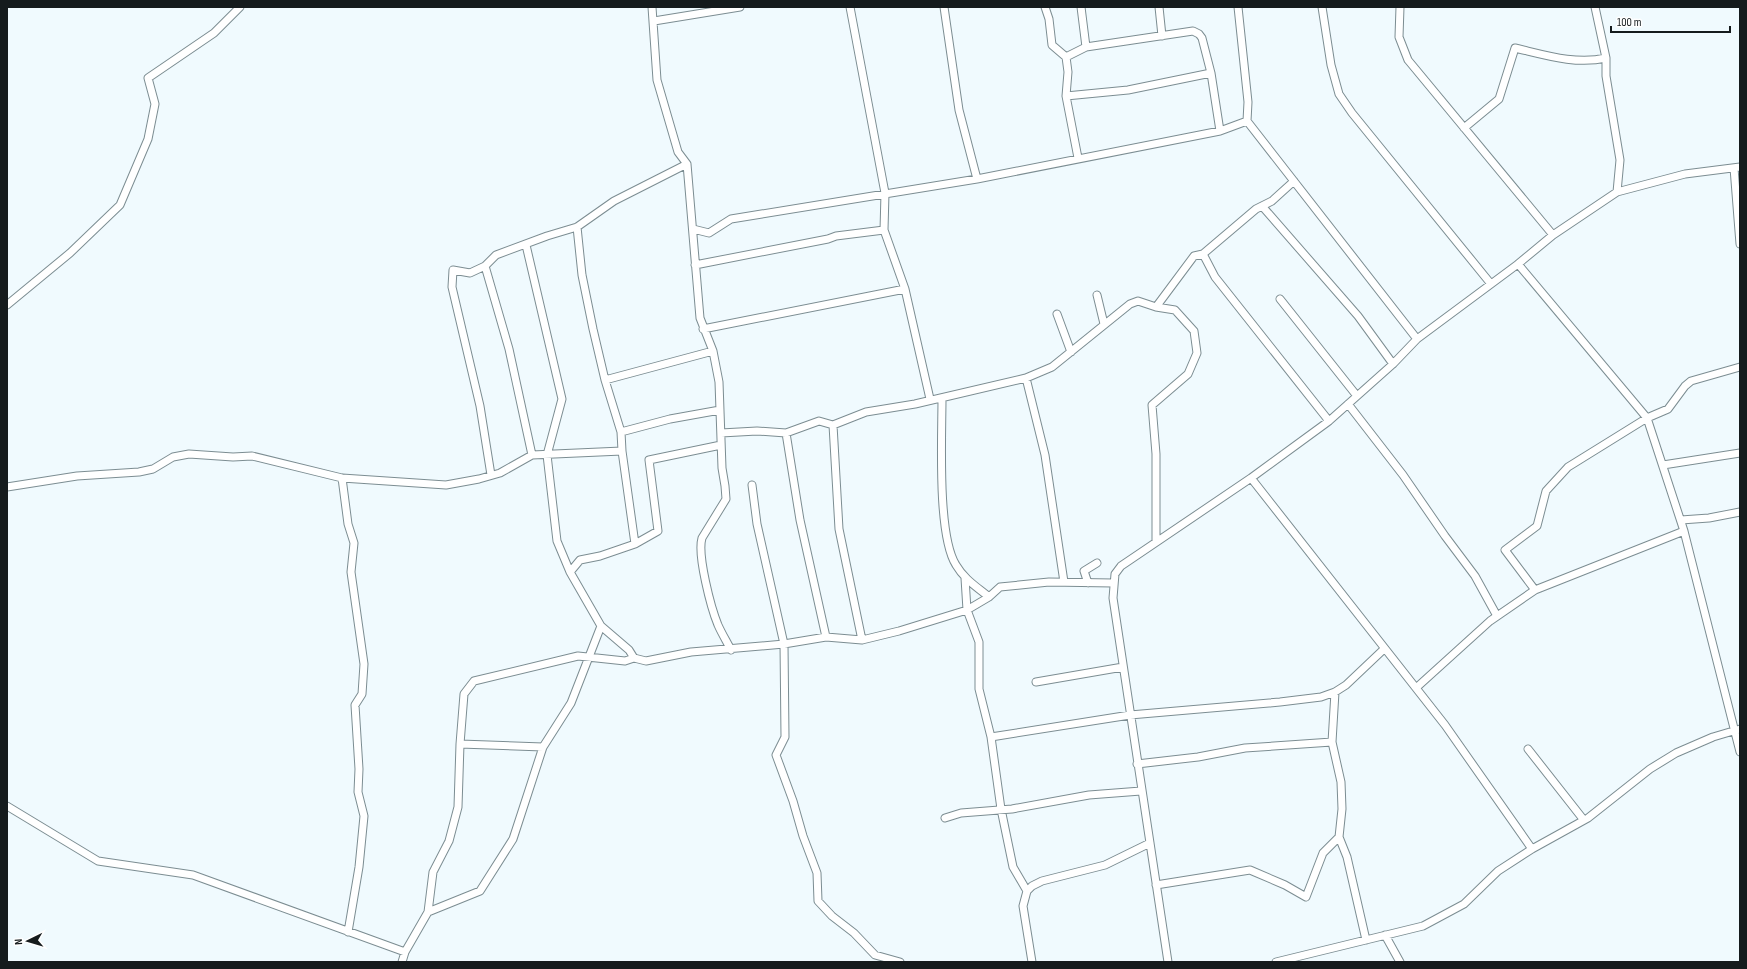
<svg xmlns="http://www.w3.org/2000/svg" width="1747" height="969" font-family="'Sofia Sans Condensed',sans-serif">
  <rect width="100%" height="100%" fill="#f0fafe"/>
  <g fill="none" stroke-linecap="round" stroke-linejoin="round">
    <defs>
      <path id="street" d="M652 7 657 80 678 152 687 164 700 318 713 351 719 382 722 468 725 486 726 499 702 538C697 555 711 608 718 625 722 634 727 642 731 650
        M850 7 885 193 884 230 905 289 930 399
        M944 7 959 110 977 179
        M1045 7 1049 19 1052 45 1066 57 1068 72 1066 96 1078 158
        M1081 7 1086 47
        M1159 7 1162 36
        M1322 7 1331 65 1339 94 1352 113 1491 284
        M1400 7 1399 37 1408 60 1553 235
        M1595 7 1606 58V76L1620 160 1617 192
        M654 21 740 7
        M1066 57 1086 47 1193 31 1199 34 1202 38 1211 73
        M1066 96 1128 90 1211 73 1220 131
        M1247 121 1417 339
        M1464 128 1499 99 1515 48C1545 55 1576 65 1606 58
        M1734 168 1740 244
        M1294 181 1272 201 1256 209 1203 254 1215 277 1329 421
        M1262 206 1358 316 1393 364
        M577 227 582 275 593 329 605 380 621 432 622 451 635 544
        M693 229 709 233 731 219 977 179 1220 131 1247 121 1248 102 1238 7
        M526 245 562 399 547 455 557 541 570 572 601 626 629 650 634 658
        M1518 264 1647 418 1684 531 1740 752
        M695 265 828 239 836 236 884 230
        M485 266 509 349 532 455
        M1097 295 1104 324
        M1280 299 1357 396
        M7 305 70 253 120 205 148 139 155 104 148 78 214 33 240 7
        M1057 314 1071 352
        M703 329 905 289
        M1026 378 1045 455 1064 582
        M605 380 713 351
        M942 398C942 436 937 535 956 565 964 579 977 587 989 597
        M1348 404 1403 475 1445 536 1475 576 1497 616
        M833 425 839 529 862 640
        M621 432 670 419 720 410
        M721 433 757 431 786 433 819 421 833 425 866 412 915 404 1026 378 1052 367 1130 304 1138 301 1156 307
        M786 433 800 520 826 637
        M1663 465 1740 453
        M491 475 480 406 452 287 453 270 470 273 485 266 496 255 547 236 577 227 614 201 687 164
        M342 478 348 524 354 543 351 572 364 664 362 694 355 705 359 769 358 792 364 816 359 867 348 932
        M1251 478 1445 725 1532 849
        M752 485 757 524 784 644 785 737 776 755 793 801 803 836 817 873 818 901 832 916 854 933 875 955 900 962
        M7 487 77 476 139 472 153 469 173 457 189 454 233 457 252 456 342 478 446 485 479 479 500 473 532 455 622 451
        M1681 520 1709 518 1740 512
        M1156 541V454L1152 405 1188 374 1197 353 1194 331 1175 310 1156 307 1194 256 1203 254
        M570 572 580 560 600 556 635 544 658 531 649 460 721 445
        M965 578 967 610 979 642V689L991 737 1001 809 1013 867 1027 891
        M1088 583 1084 571 1097 563
        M1535 590 1505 550 1537 526 1546 491 1568 467 1647 418 1668 409 1685 386 1691 381 1740 367
        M1036 682 1123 667
        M1416 688 1490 621 1535 590 1684 531
        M1335 692 1332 742 1341 782 1342 809 1339 837 1347 857 1366 940
        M991 737 1130 715 1280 702 1321 697 1335 692 1346 685 1384 649
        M460 744 543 747
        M1528 749 1583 819
        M1137 764 1198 757 1245 748 1332 742
        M7 806 98 861 193 875 405 952 402 962
        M945 818 961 813 1012 809 1089 795 1141 791
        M1156 885 1250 870 1285 885 1306 897 1323 853 1339 837
        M428 912 433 872 449 841 458 807 460 744 464 694 474 681 578 656 625 661 634 658 646 661 691 652 784 644 826 637 862 640 899 631 967 610 989 597 1000 587 1049 582 1113 583
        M1385 935 1400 962
        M405 952 428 912 480 891 513 839 543 747 571 703 601 626
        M1032 962 1023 906 1027 891 1032 886 1042 881 1105 865 1150 843
        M1168 962 1113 598 1115 574 1121 566 1251 478 1329 421 1393 364 1417 339 1518 264 1553 235 1617 192 1685 174 1740 167
        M1276 962 1423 926 1464 904 1498 871 1532 849 1588 818 1650 769 1676 753 1713 737 1740 729"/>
    </defs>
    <use href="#street" stroke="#7c8d92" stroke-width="9"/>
    <use href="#street" stroke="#fff" stroke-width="7"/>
  </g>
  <rect width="1747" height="969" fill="none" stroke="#151b1d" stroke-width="16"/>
  <g transform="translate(28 941) rotate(265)" stroke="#ffffff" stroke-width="3" paint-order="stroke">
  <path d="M0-3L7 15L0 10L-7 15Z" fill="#151b1d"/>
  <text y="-6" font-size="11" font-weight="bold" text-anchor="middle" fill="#151b1d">N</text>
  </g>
  <path d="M1611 26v6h119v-6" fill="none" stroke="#151b1d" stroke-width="2"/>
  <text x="1617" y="26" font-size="12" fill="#151b1d" stroke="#ffffff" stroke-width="3" paint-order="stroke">100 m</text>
</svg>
